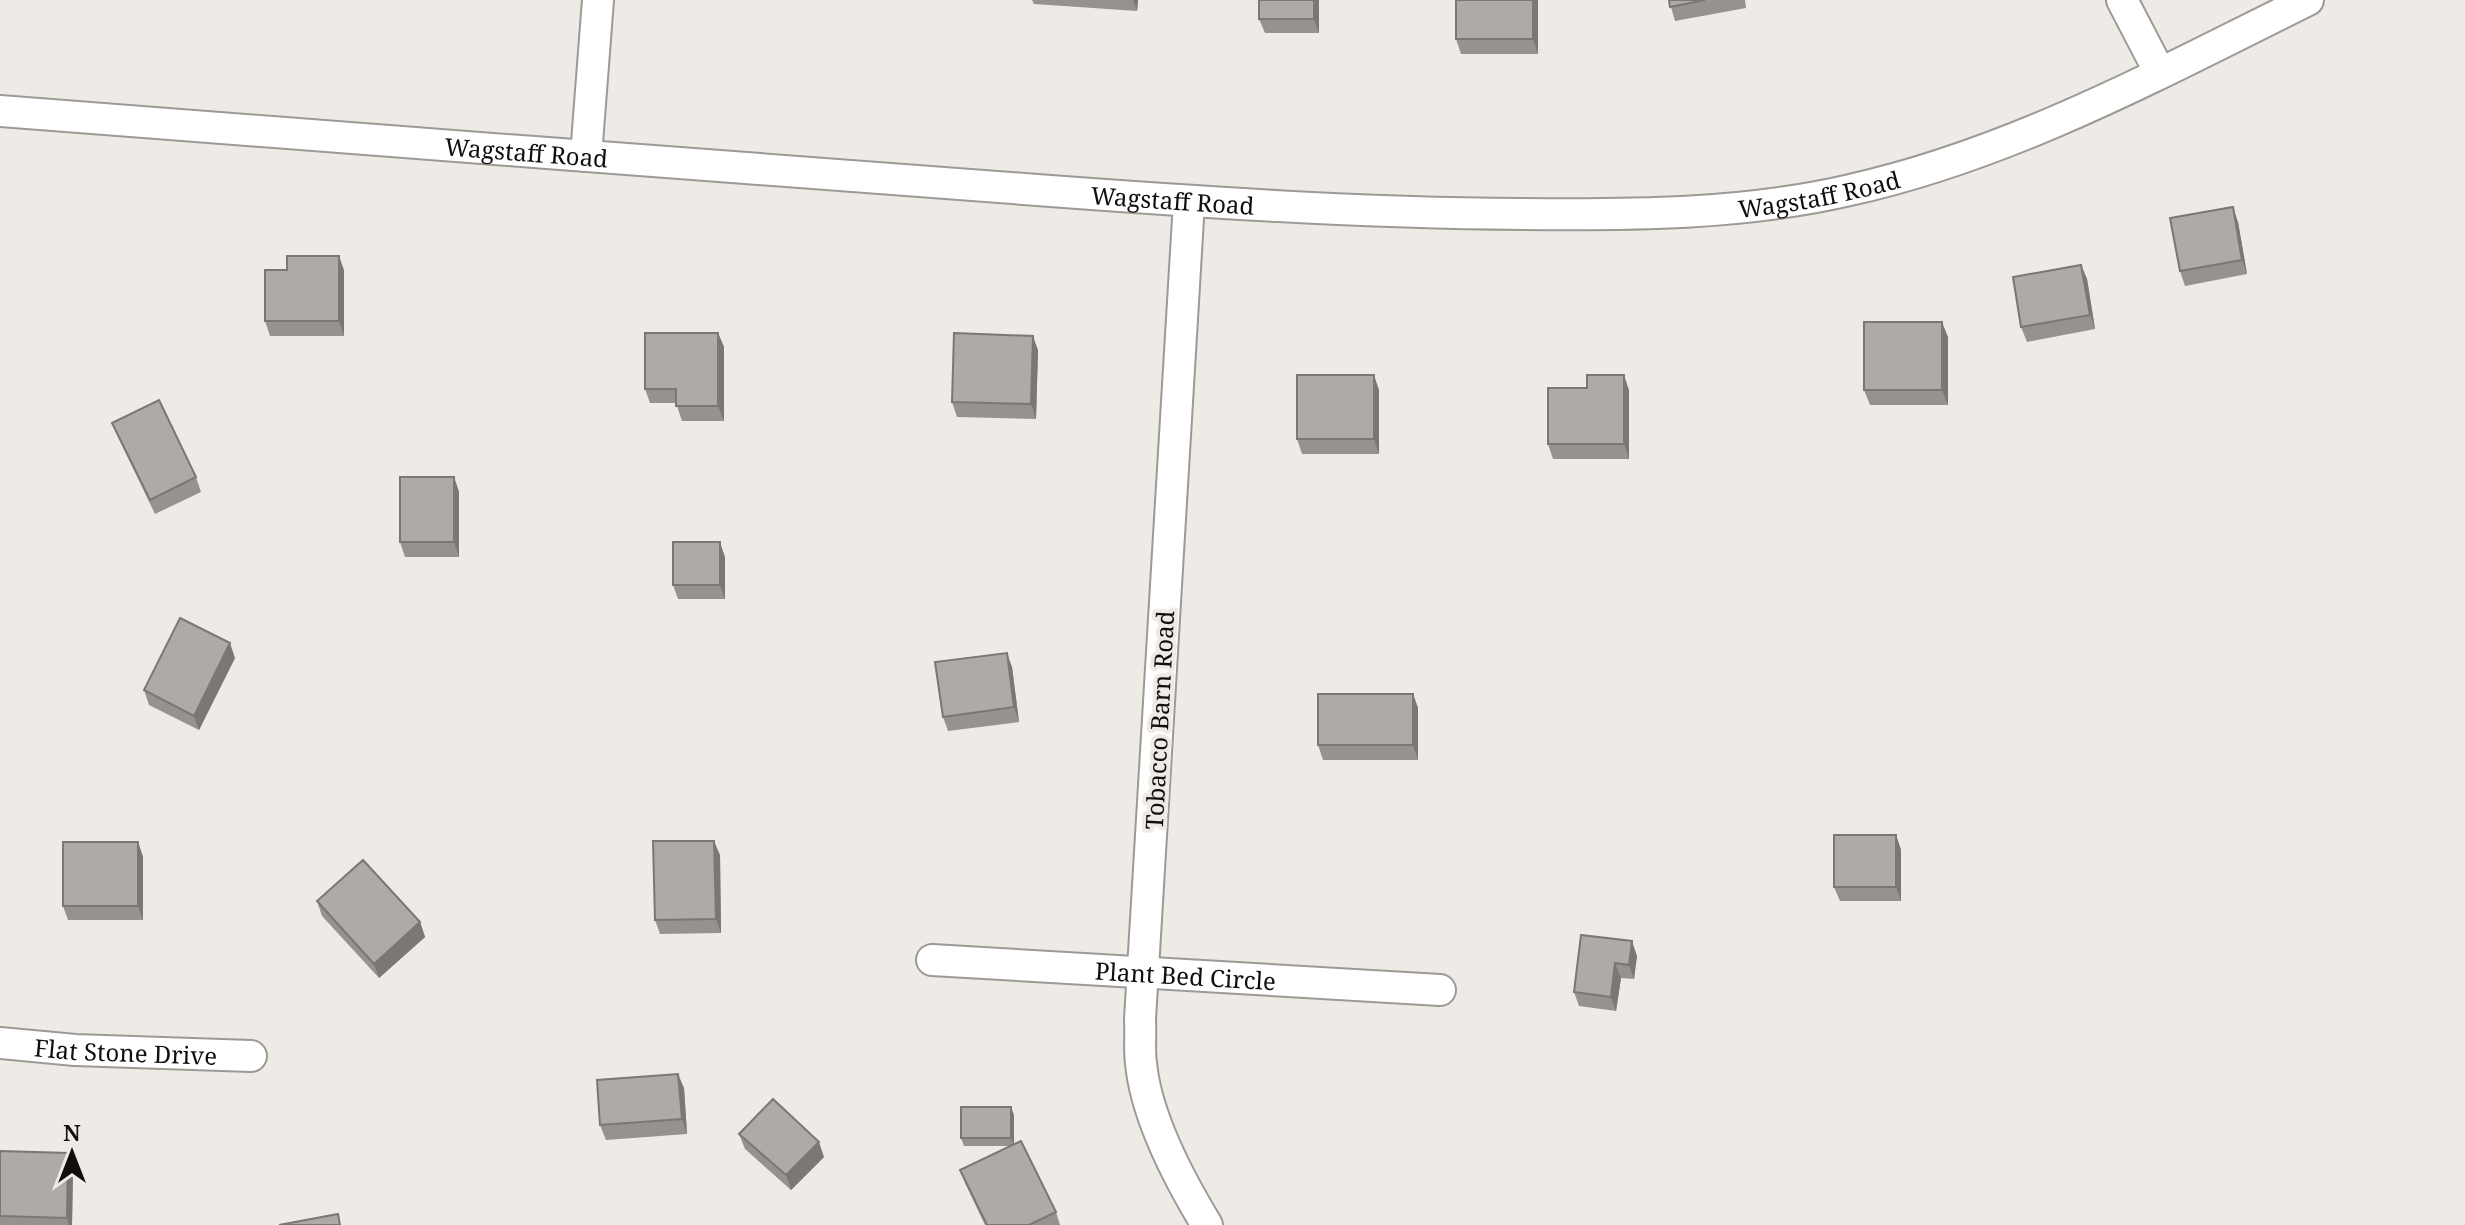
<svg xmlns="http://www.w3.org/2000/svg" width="2465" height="1225" font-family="'Noto Serif',serif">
  <rect width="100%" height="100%" fill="#eeeae5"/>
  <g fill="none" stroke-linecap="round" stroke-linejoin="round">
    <defs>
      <g id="street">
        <path d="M2122 0 2160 73"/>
        <path id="s1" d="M0 111C346 138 691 164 1037 190 1198 202 1359 213 1521 214 1631 215 1743 215 1850 190 2012 154 2160 73 2308 0"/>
        <path d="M586 156 598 0"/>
        <path d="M1189 202 1140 1019C1141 1034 1139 1049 1141 1063 1146 1117 1179 1179 1207 1225"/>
        <path id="s2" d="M932 960 1440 990"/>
        <path id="s3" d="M0 1043 75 1050 251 1056"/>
      </g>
    </defs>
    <use href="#street" stroke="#9d9995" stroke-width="34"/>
    <use href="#street" stroke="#fff" stroke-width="30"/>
  </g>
  <path fill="#96928f" d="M1032 0H1138L1137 11 1034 4Z
    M1319 0V33H1265L1259 19Z
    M1538 0V54H1461L1456 39Z
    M1669 0H1745L1746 8 1675 21Z
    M2238 222 2247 274 2185 286 2180 271Z
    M2081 265 2087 279 2095 329 2027 342 2021 327Z
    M344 270V336H270L265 321Z
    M718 333 724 347V421H682L676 403H650L645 389Z
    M1948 337V405H1870L1864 390Z
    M1038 350 1036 419 957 417 952 402Z
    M1379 390V454H1302L1297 439Z
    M1629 390V459H1553L1548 444Z
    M112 423 196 477 201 492 155 514 118 437Z
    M454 477 459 492V557H405L400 542Z
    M725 557V599H678L673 585Z
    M235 658 199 730 149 705 144 690Z
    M1012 667 1019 722 948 731 943 717Z
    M1413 694 1418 708V760H1323L1318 745Z
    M1896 835 1901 850V901H1840L1834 887Z
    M138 842 143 857V920H68L63 906Z
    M720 855 721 933 660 934 655 920Z
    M317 901 420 922 425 937 379 978 322 916Z
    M1581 935 1637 956 1634 979 1621 978 1616 1011 1579 1006 1574 992Z
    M684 1088 687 1134 606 1140 600 1125Z
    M1014 1115V1145L1056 1212 1060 1225H985L966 1185 960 1170 1011 1146H964L961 1138Z
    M739 1134 824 1157 791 1190 745 1149Z
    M0 1151 68 1153 73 1168 72 1225H0Z"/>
  <path fill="#7a7774" d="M1133 0H1138L1137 11Z
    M1314 0H1319V33L1314 19Z
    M1533 0H1538V54L1533 39Z
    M2233 207 2238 222 2247 274 2242 260Z
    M339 256 344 270V336L339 321Z
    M2081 265 2087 279 2095 329 2090 315Z
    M1942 322 1948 337V405L1942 390Z
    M718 333 724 347V421L718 406Z
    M1033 336 1038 350 1036 419 1031 404Z
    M1374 375 1379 390V454L1374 439Z
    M1624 375 1629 390V459L1624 444Z
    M454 477 459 492V557L454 542Z
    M720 542 725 557V599L720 585Z
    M230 643 235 658 199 730 194 716Z
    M1007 653 1012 667 1019 722 1014 707Z
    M1413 694 1418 708V760L1413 745Z
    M1896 835 1901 850V901L1896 887Z
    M714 841 720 855 721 933 716 919Z
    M138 842 143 857V920L138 906Z
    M420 922 425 937 379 978 374 964Z
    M1632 941 1637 956 1634 979 1629 965Z
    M1615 963 1621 978 1616 1011 1611 997Z
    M678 1074 684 1088 687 1134 682 1119Z
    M1011 1107 1014 1115V1146L1011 1138Z
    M819 1142 824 1157 791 1190 786 1175Z
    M68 1153 73 1168 72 1225H69L67 1218Z"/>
  <path fill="#aeaaa6" stroke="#7a7774" stroke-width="2" d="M1259 0H1314V19H1259Z
    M1456 0H1533V39H1456Z
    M1669 0H1705L1670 7Z
    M2233 207 2242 260 2180 271 2170 218Z
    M287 256H339V321H265V270H287Z
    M2081 265 2090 315 2021 327 2013 277Z
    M1864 322H1942V390H1864Z
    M645 333H718V406H676V389H645Z
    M954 333 1033 336 1031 404 952 402Z
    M1297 375H1374V439H1297Z
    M1587 375H1624V444H1548V388H1587Z
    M159 400 196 477 150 500 112 423Z
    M400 477H454V542H400Z
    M673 542H720V585H673Z
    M180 618 230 643 194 716 144 690Z
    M1007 653 1014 707 943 717 935 662Z
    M1318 694H1413V745H1318Z
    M1834 835H1896V887H1834Z
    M653 841H714L716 919 655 920Z
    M63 842H138V906H63Z
    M363 860 420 922 374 964 317 901Z
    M1581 935 1632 941 1629 965 1615 963 1611 997 1574 992Z
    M678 1074 682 1119 600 1125 597 1080Z
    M773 1099 819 1142 786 1175 739 1134Z
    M961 1107H1011V1138H961Z
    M1021 1141 1056 1212 1029 1225H987L960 1170Z
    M0 1151 68 1153 67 1218 0 1216Z
    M338 1214 340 1225H279Z"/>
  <g text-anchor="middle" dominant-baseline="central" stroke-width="8" stroke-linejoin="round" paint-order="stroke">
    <g font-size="24" fill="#110f0e" stroke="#eeeae5">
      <text stroke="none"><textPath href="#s1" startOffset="528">Wagstaff Road</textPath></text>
      <text stroke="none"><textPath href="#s1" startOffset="1824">Wagstaff Road</textPath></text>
      <text stroke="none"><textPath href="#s1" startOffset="1176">Wagstaff Road</textPath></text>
      <text transform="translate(1159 720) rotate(-87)">Tobacco Barn Road</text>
      <text stroke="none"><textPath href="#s2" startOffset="254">Plant Bed Circle</textPath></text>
      <text stroke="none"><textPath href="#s3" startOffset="126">Flat Stone Drive</textPath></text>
    </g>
  </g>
  <g transform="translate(72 1153)" stroke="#eeeae5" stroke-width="6" paint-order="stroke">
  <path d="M0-6L14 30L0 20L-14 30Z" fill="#110f0e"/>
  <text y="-12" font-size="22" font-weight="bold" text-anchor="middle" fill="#110f0e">N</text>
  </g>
</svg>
